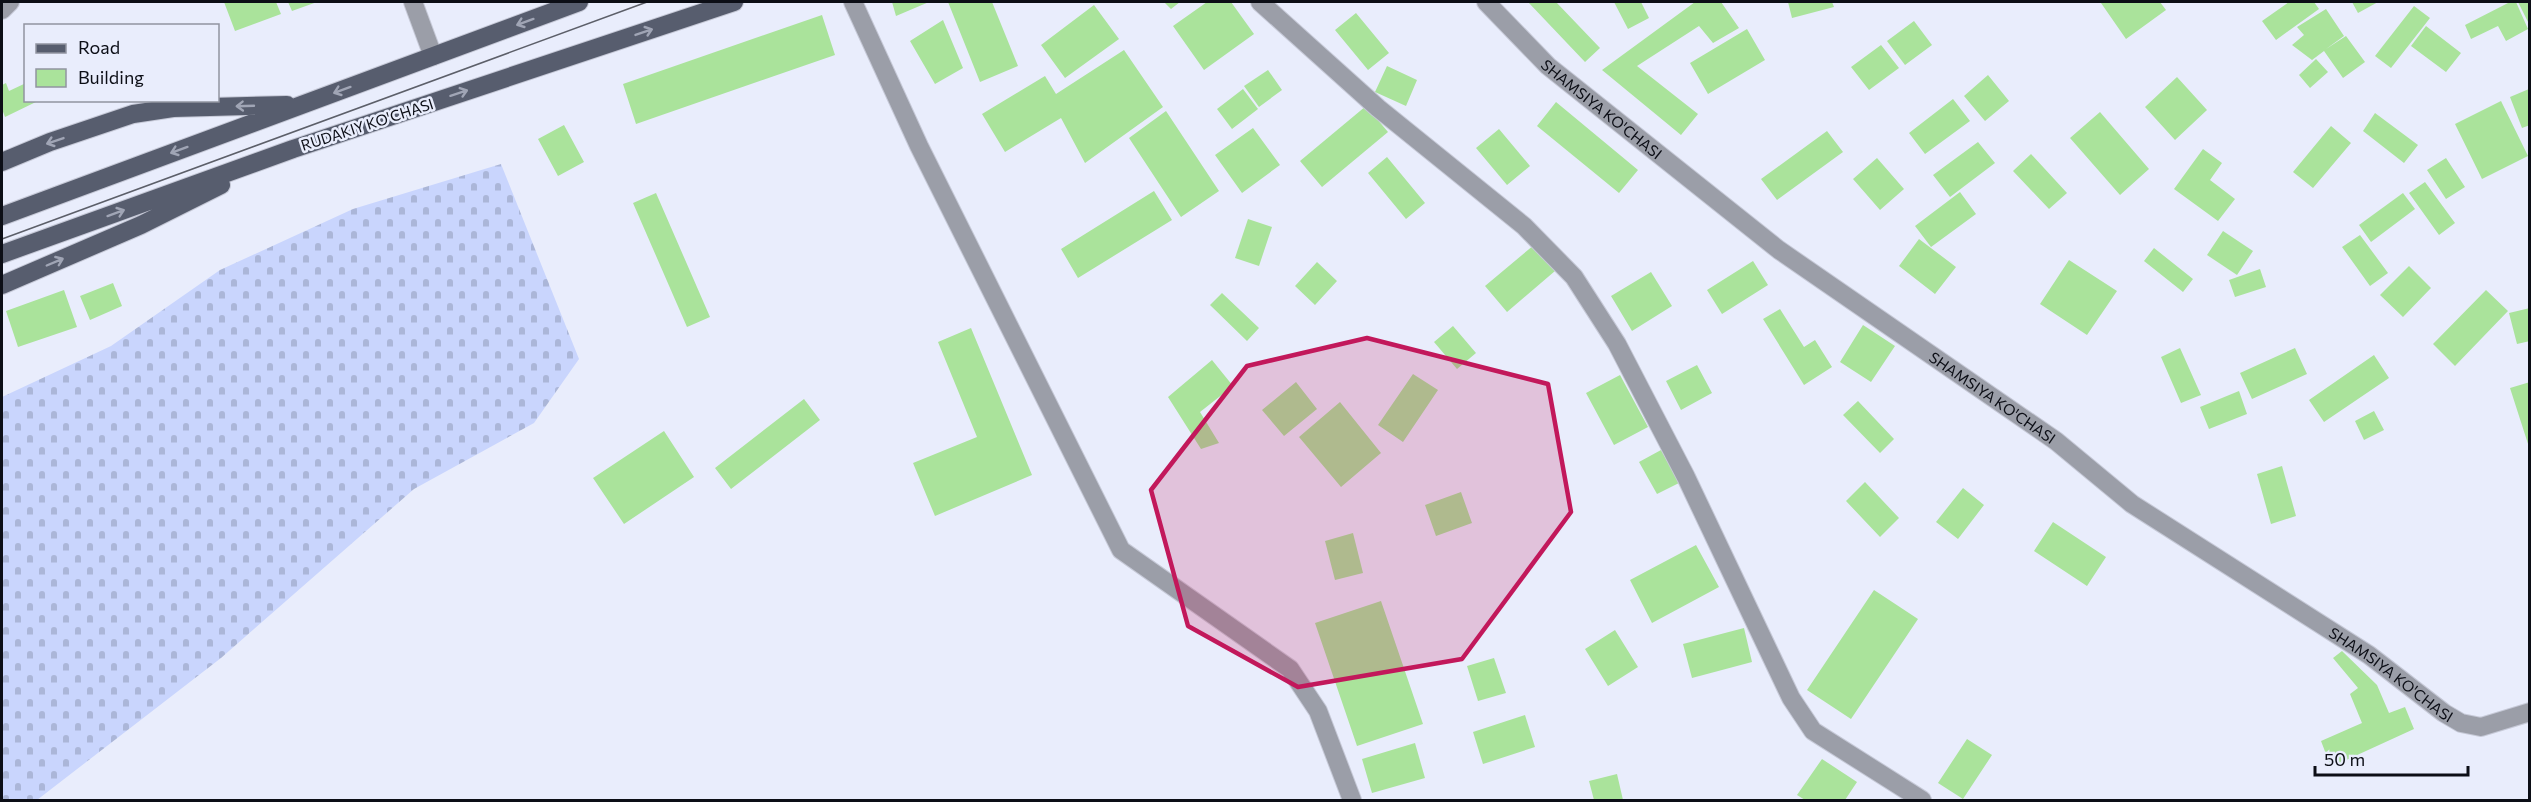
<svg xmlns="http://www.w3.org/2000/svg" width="2531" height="802" font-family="Commissioner,sans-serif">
  <defs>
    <pattern id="cemetery-stones" width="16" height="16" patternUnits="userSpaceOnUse" patternTransform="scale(1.5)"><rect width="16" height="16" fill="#c9d5fd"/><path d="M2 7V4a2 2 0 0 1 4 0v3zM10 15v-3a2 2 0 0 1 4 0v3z" fill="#abb6d8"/></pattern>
  </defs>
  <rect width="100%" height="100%" fill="#e9edfc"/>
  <path fill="url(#cemetery-stones)" d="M501 164 579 359 534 423 414 489 221 658 37 800H2V397L111 346 220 270 353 209Z"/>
  <path fill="#aae39b" d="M224 2H276L281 14 235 31Z
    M288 2H317L292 11Z
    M892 2H929L896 16Z
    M948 2H992L1018 66 980 82Z
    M1164 2H1180L1171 9Z
    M1207 2H1231L1254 34 1204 70 1173 26Z
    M1528 2H1556L1600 48 1585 62Z
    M1614 2H1641L1649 18 1628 29Z
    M1695 2H1721L1739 28 1713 43 1699 26 1637 66 1698 114 1681 135 1602 70Z
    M1788 2H1832L1834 7 1792 18Z
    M2103 2H2160L2166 10 2126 39 2101 3Z
    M2289 2H2314L2319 9 2276 40 2262 21Z
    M2352 2H2378L2358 13Z
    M2510 2H2516L2528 29 2506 41 2498 26 2471 39 2465 25Z
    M2518 2H2530V22H2528Z
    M1094 5 1119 39 1065 78 1041 45Z
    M2414 6 2430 18 2391 68 2375 56Z
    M2326 9 2344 36 2326 49 2346 36 2365 62 2343 78 2324 51 2312 60 2292 45 2304 35 2297 27Z
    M1356 13 1389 53 1368 70 1335 30Z
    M822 15 835 55 636 124 623 84Z
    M943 20 963 68 935 84 910 41Z
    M1914 21 1932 45 1905 65 1887 41Z
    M2426 26 2461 53 2446 72 2411 46Z
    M1747 29 1765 60 1708 94 1690 63Z
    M1881 45 1899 68 1869 90 1851 67Z
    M1124 50 1163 107 1085 163 1061 118 1005 152 982 114 1045 76 1056 94Z
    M2316 59 2328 72 2310 88 2299 75Z
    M1387 66 1417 80 1406 106 1375 92Z
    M1268 70 1282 90 1259 107 1244 86Z
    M1988 75 2009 101 1985 121 1964 96Z
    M2177 77 2207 110 2175 140 2145 107Z
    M6 83 9 91 26 83V100H40L5 117 2 109V85Z
    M1243 89 1258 109 1232 129 1217 109Z
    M2529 89 2530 125 2522 128 2510 97Z
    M1953 99 1970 121 1925 154 1909 133Z
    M2501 101 2528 156 2482 179 2455 124Z
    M1556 102 1638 170 1619 193 1537 126Z
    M1366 106 1388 132 1322 187 1300 161Z
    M1166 111 1219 191 1181 217 1129 138Z
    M2100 112 2149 169 2120 195 2070 138Z
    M2375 113 2418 145 2404 163 2363 131Z
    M564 125 584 162 558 176 538 139Z
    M2331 126 2351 143 2313 188 2293 172Z
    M1253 128 1280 165 1242 193 1215 155Z
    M1499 129 1530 166 1507 185 1476 148Z
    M1827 131 1843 152 1777 200 1761 179Z
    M1978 142 1995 163 1950 197 1933 175Z
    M2203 149 2222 163 2210 180 2235 199 2218 221 2174 189Z
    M2031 154 2067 193 2049 209 2013 171Z
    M1387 157 1425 203 1406 219 1368 173Z
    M1877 158 1904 189 1880 210 1853 179Z
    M2446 158 2465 187 2446 199 2427 170Z
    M2425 182 2455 223 2439 235 2409 193Z
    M1154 191 1172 220 1078 278 1061 249Z
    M1960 192 1976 214 1931 247 1915 226Z
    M656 193 710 317 687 327 633 203Z
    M2403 193 2415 209 2371 242 2359 225Z
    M1248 219 1272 227 1259 266 1235 258Z
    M2223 231 2253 251 2237 275 2207 255Z
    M2360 235 2388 273 2370 286 2342 247Z
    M1919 239 1956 267 1935 294 1899 266Z
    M1534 245 1555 271 1507 312 1485 286Z
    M2154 248 2193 279 2183 292 2144 261Z
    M2069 260 2117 291 2087 335 2040 304Z
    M1753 261 1768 285 1722 314 1707 290Z
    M1317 262 1337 281 1315 305 1295 286Z
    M2409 266 2431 288 2403 317 2380 295Z
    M2260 269 2266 287 2235 297 2229 280Z
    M1651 272 1672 306 1632 331 1611 296Z
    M113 283 122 306 90 320 80 296Z
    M64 290 77 327 18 347 6 311Z
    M2486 290 2508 311 2455 366 2433 344Z
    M1222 293 1259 328 1247 341 1210 305Z
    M2530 308V341L2517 344 2509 313Z
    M1780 309 1804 347 1815 340 1832 367 1804 385 1763 319Z
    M1863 325 1895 346 1871 382 1840 362Z
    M1453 326 1476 353 1457 369 1434 342Z
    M971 328 1032 475 935 516 913 463 977 437 938 342Z
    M2180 348 2201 395 2181 403 2161 357Z
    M2295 348 2307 374 2252 399 2240 373Z
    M2374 355 2389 378 2324 422 2309 400Z
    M1212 360 1233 386 1200 412 1219 443 1201 449 1168 397Z
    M1697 365 1712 393 1681 410 1666 381Z
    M1413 374 1438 390 1403 442 1378 425Z
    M1620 375 1648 427 1614 445 1586 393Z
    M1296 382 1317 409 1284 436 1262 410Z
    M2530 382V447H2529L2510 388Z
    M2239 391 2247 414 2209 429 2200 407Z
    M804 399 820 420 731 489 715 468Z
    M1858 401 1894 439 1880 453 1843 415Z
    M1340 402 1381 453 1341 487 1299 437Z
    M2374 411 2384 430 2364 440 2355 421Z
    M664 431 694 477 624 524 593 478Z
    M1661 450 1679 483 1657 494 1639 462Z
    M2282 466 2296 516 2271 524 2257 474Z
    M1865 482 1899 518 1880 537 1846 501Z
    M1963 488 1984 505 1958 539 1936 522Z
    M1461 492 1472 523 1436 536 1425 505Z
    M2053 522 2106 557 2087 586 2034 551Z
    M1353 533 1363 573 1335 580 1325 541Z
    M1696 545 1719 587 1652 623 1630 580Z
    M1874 590 1918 619 1851 719 1807 690Z
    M1381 601 1423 724 1357 746 1315 623Z
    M1744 628 1752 662 1692 678 1683 644Z
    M1615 630 1638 667 1608 686 1585 649Z
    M2342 651 2377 685 2389 713 2405 707 2414 729 2331 767 2321 741 2362 723 2350 694 2358 688 2333 658Z
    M1494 658 1506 693 1478 701 1467 666Z
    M1525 715 1535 747 1483 764 1473 732Z
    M1967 739 1992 755 1963 799 1938 783Z
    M1415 743 1425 778 1372 793 1362 759Z
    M1822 759 1857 782 1845 800H1805L1797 795Z
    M1617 774 1623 800H1594L1589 781Z"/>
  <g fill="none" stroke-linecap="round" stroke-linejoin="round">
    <defs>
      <g id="street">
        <path d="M413 2 433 56"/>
        <path d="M853 2 919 146 1121 550 1290 669 1318 711 1352 800"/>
        <path d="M1260 2 1378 108 1524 226 1574 277 1617 344 1686 477 1791 698 1813 731 1922 800"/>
        <path id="s1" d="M1486 2 1548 66 1779 250 2056 441 2132 504 2369 655 2444 713 2461 723 2481 727 2530 712"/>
        <path d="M2 10 10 2"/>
      </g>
      <path id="primary" d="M2 162 50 142 133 114 173 108 287 105
        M2 216 579 2
        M2 254 293 149 734 2
        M2 285 141 225 221 185"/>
    </defs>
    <use href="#street" stroke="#c6c9d7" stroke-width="20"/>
    <use href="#primary" stroke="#c6c9d7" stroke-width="20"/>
    <use href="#street" stroke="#9b9ea8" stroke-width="18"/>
    <use href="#primary" stroke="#575d6e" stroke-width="18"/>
    <path stroke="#5c5f69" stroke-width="1.5" d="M2 239 647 2"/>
  </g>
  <defs><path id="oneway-shaft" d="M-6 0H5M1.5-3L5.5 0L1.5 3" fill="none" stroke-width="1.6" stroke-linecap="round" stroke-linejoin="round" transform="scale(1.5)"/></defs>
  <g stroke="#a0a5b5">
    <use href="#oneway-shaft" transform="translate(525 22) rotate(160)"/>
    <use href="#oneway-shaft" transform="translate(644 32) rotate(-19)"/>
    <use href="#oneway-shaft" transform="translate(342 90) rotate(160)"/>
    <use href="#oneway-shaft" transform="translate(459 93) rotate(-18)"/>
    <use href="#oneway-shaft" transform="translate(245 106) rotate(178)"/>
    <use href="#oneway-shaft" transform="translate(55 141) rotate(161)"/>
    <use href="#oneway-shaft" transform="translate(179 150) rotate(160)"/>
    <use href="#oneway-shaft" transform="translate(116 213) rotate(-20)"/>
    <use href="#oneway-shaft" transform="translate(55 262) rotate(-23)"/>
  </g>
  <path fill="#c2185b" fill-opacity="0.2" stroke="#c2185b" stroke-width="4.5" stroke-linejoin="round" d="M1367 338 1548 384 1571 512 1462 659 1298 687 1188 626 1151 490 1247 366Z"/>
  <g text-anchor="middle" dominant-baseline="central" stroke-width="5" stroke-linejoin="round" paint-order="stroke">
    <g font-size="15" fill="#0c0e16" stroke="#e9edfc">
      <text stroke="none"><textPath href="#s1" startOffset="158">SHAMSIYA KO'CHASI</textPath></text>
      <text transform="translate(367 124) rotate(-18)">RUDAKIY KO'CHASI</text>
      <text stroke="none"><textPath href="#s1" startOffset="644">SHAMSIYA KO'CHASI</textPath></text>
      <text stroke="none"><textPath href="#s1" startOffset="1130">SHAMSIYA KO'CHASI</textPath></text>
    </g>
  </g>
  <rect width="2531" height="802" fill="none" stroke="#0c0e16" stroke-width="6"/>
  <rect x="24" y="24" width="195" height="78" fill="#e9edfc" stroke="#9194a0" stroke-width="1.5"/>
  <rect x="36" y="44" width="30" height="9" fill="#575d6e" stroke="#9194a0" stroke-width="1.5"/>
  <text x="78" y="54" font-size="18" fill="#0c0e16">Road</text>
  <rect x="36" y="69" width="30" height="18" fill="#aae39b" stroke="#9194a0" stroke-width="1.5"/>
  <text x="78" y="84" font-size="18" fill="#0c0e16">Building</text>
  <path d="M2315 766v9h153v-9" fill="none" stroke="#0c0e16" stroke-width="3"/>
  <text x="2324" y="766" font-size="18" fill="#0c0e16" stroke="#e9edfc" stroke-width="4.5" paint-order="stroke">50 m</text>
</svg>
